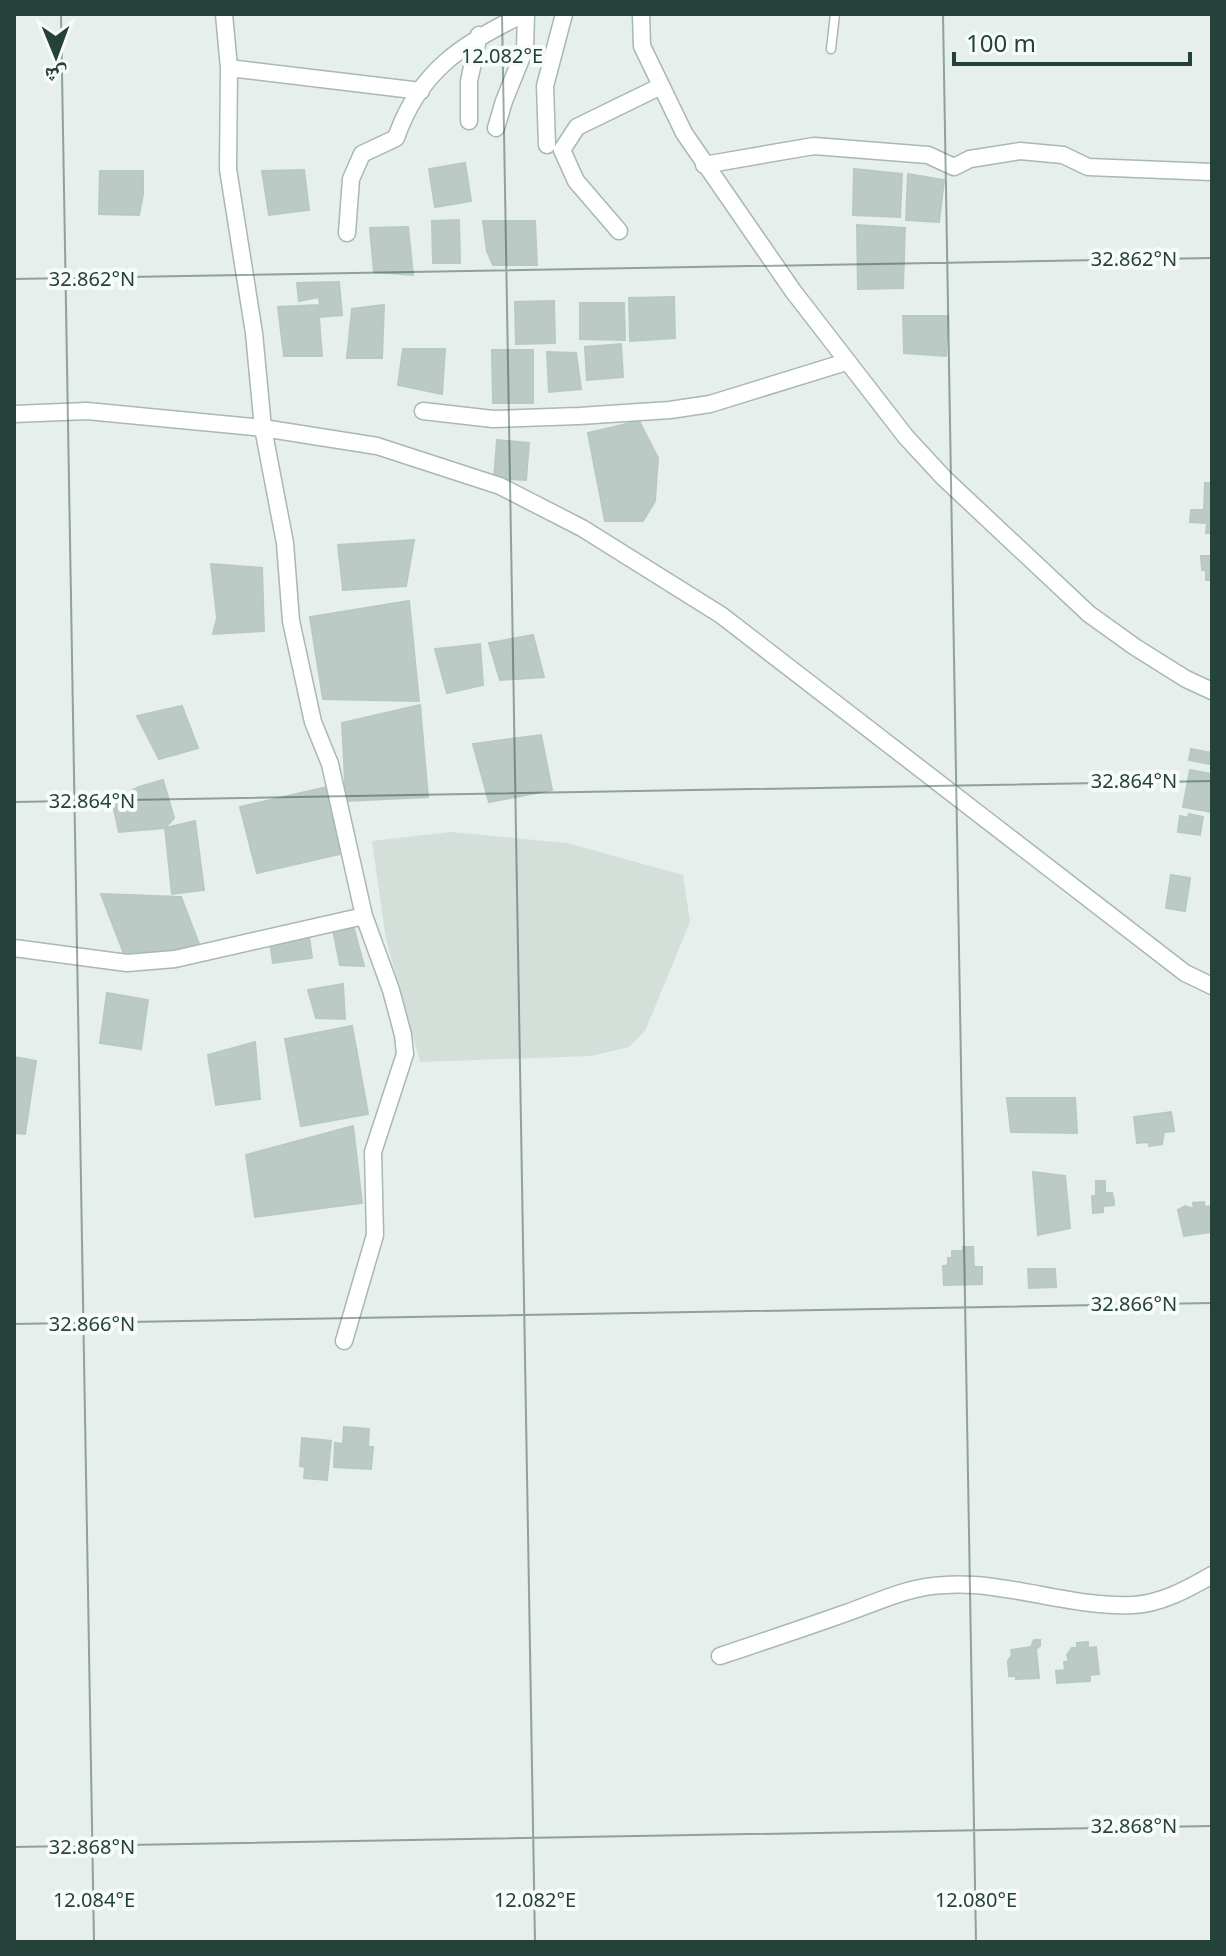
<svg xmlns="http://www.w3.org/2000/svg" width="1226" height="1956" font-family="'Noto Sans','Noto Naskh Arabic',sans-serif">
  <rect width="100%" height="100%" fill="#e6efeb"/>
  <path fill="#d4dfda" d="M451 832 567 843 683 875 690 922 645 1031 629 1047 591 1056 420 1062 386 939 372 841Z"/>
  <path fill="#bbcac4" stroke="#b8c9c2" stroke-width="2" d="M465 163 471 201 435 207 429 169Z
    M854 169 902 174 900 217 853 215Z
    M304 170 309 210 269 215 262 171Z
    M100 171H143V194L139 215 99 214Z
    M908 174 944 180 939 222 906 220Z
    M459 220 460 263H433L432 221Z
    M483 221H535L537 265H493L487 251Z
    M857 225 905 228 903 288 858 289Z
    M408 227 413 275 374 272 370 228Z
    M339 282 342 315 321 317 319 297 299 301 297 283Z
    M674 297 675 338 630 341 629 298Z
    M554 301 555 343 516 344 515 302Z
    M580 303H624L625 340 580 339Z
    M318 305 322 356H284L278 307Z
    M384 305 382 358H347L352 309Z
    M903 316H948L946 356 904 353Z
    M621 344 623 377 587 380 585 347Z
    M403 349H445L442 394 398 385Z
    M492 350H533V403H493Z
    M547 352 576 353 581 389 549 392Z
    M639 421 658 458 655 501 643 521H605L588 433Z
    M497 440 529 443 526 480 494 478Z
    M1205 483H1212V533H1206L1207 523 1190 522 1191 510H1204Z
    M414 540 406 586 343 590 338 545Z
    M1212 553V580H1206V570H1202L1201 556H1212Z
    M211 564 262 568 264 631 213 634 217 618Z
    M409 601 419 701 323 699 310 617Z
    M533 635 544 677 500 680 489 643Z
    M480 644 483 685 447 693 435 649Z
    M420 705 428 797 346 801 342 723Z
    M182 706 198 748 159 759 137 716Z
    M541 735 552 790 489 802 473 744Z
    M1191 749 1212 753 1210 764 1189 760Z
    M1190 770 1212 774V812L1183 807Z
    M163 780 174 818 165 828 119 832 112 800 139 787Z
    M327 787 340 854 257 873 240 807Z
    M1189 814 1203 817 1200 835 1178 832 1180 816 1188 818Z
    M195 821 204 890 172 894 165 828Z
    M1171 875 1190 878 1185 911 1166 908Z
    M101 894 181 897 199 944 126 959Z
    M353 925 364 966 340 965 333 930Z
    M309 937 312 958 273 963 270 943Z
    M343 984 345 1019 316 1018 308 990Z
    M107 993 148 1000 141 1049 100 1043Z
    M352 1026 368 1114 301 1126 285 1039Z
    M255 1042 260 1099 216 1105 208 1055Z
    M14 1057 36 1061 25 1134 14 1133Z
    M1007 1098H1075L1077 1133 1011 1132Z
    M1171 1112 1174 1131 1164 1132 1162 1144 1149 1146V1142L1137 1143 1134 1117Z
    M353 1126 362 1203 255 1217 246 1155Z
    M1033 1172 1065 1176 1070 1228 1038 1235Z
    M1096 1181H1105V1193H1112L1114 1201V1205L1103 1206V1212L1093 1213 1092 1196H1096Z
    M1204 1202 1205 1207 1212 1206V1232L1184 1236 1178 1210 1185 1206 1194 1209 1193 1203Z
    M963 1247H973L974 1267H982V1284L944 1285 943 1266 948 1265V1258H952V1251H963Z
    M1028 1269H1055L1056 1287 1029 1288Z
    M344 1427 369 1429 368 1447H373L371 1469 334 1467 335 1443 343 1444Z
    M302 1438 331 1441 327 1480 304 1478 305 1467 300 1466Z
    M1034 1640H1040V1646L1036 1649 1039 1678 1016 1679V1676H1009L1008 1661 1012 1655 1011 1650 1031 1647Z
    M1088 1642V1648L1096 1647 1099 1674 1090 1675V1681L1057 1683 1056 1671 1065 1670 1064 1662 1069 1661 1067 1655 1072 1648H1077V1643Z"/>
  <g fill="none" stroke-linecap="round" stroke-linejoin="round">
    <defs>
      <path id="service" d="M831 49 835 14"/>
      <path id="minor" d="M224 14 229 68 228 169 254 333 263 428 285 543 291 621 313 722 330 764 364 916 391 990 403 1035 405 1054 373 1152 375 1235 344 1341
        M641 14 642 46 684 133 793 291 906 437 944 478 1089 614 1135 647 1186 679 1212 691
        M229 68 421 91
        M469 121V81L479 35
        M496 128 504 101 525 49 526 14
        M547 145 545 86 564 14
        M704 165 814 146 928 155 954 167 970 159 1020 151 1063 155 1088 167 1212 172
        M619 231 576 181 562 150 577 127 661 86
        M347 233 351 179 362 154 396 138C419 71 463 43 524 14
        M423 411 493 419 579 416 670 410 710 404 846 362
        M14 414 87 411 263 428 377 446 500 486 582 528 721 615 1185 973 1212 986
        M14 948 127 963 175 959 364 916
        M720 1656C762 1642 804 1628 846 1613 880 1601 910 1586 945 1585 1008 1581 1070 1608 1133 1605 1160 1604 1188 1589 1212 1575"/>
    </defs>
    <use href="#service" stroke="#a8b8b2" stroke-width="11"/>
    <use href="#minor" stroke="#a8b8b2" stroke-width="19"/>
    <use href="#service" stroke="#fff" stroke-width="8"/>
    <use href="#minor" stroke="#fff" stroke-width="16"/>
  </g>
  <path fill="none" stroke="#24423a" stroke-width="2" stroke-opacity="0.45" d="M61 14 94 1942M502 14 535 1942M943 14 976 1942M14 279 1212 258M14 802 1212 781M14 1324 1212 1303M14 1847 1212 1826"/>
  <g font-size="20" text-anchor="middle" fill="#24423a" stroke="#f7fbf9" stroke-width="8" stroke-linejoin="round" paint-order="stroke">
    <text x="502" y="63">12.082°E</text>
    <text x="1134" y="266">32.862°N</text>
    <text x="92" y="286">32.862°N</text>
    <text x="1134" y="788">32.864°N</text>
    <text x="92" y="808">32.864°N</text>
    <text x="1134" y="1311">32.866°N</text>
    <text x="92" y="1331">32.866°N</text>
    <text x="1134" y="1833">32.868°N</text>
    <text x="92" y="1854">32.868°N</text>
    <text x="94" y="1907">12.084°E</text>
    <text x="535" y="1907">12.082°E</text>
    <text x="976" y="1907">12.080°E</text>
  </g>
  <rect width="1226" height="1956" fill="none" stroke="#24423a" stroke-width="32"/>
  <g transform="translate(56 56) rotate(179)" stroke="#f7fbf9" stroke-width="6" paint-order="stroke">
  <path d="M0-6L14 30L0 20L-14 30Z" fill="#24423a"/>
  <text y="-12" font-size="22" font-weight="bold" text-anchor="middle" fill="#24423a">ش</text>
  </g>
  <path d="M954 52v12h236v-12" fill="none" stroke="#24423a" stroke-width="4"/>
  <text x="966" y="52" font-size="24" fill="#24423a" stroke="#f7fbf9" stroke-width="6" paint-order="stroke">100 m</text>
</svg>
